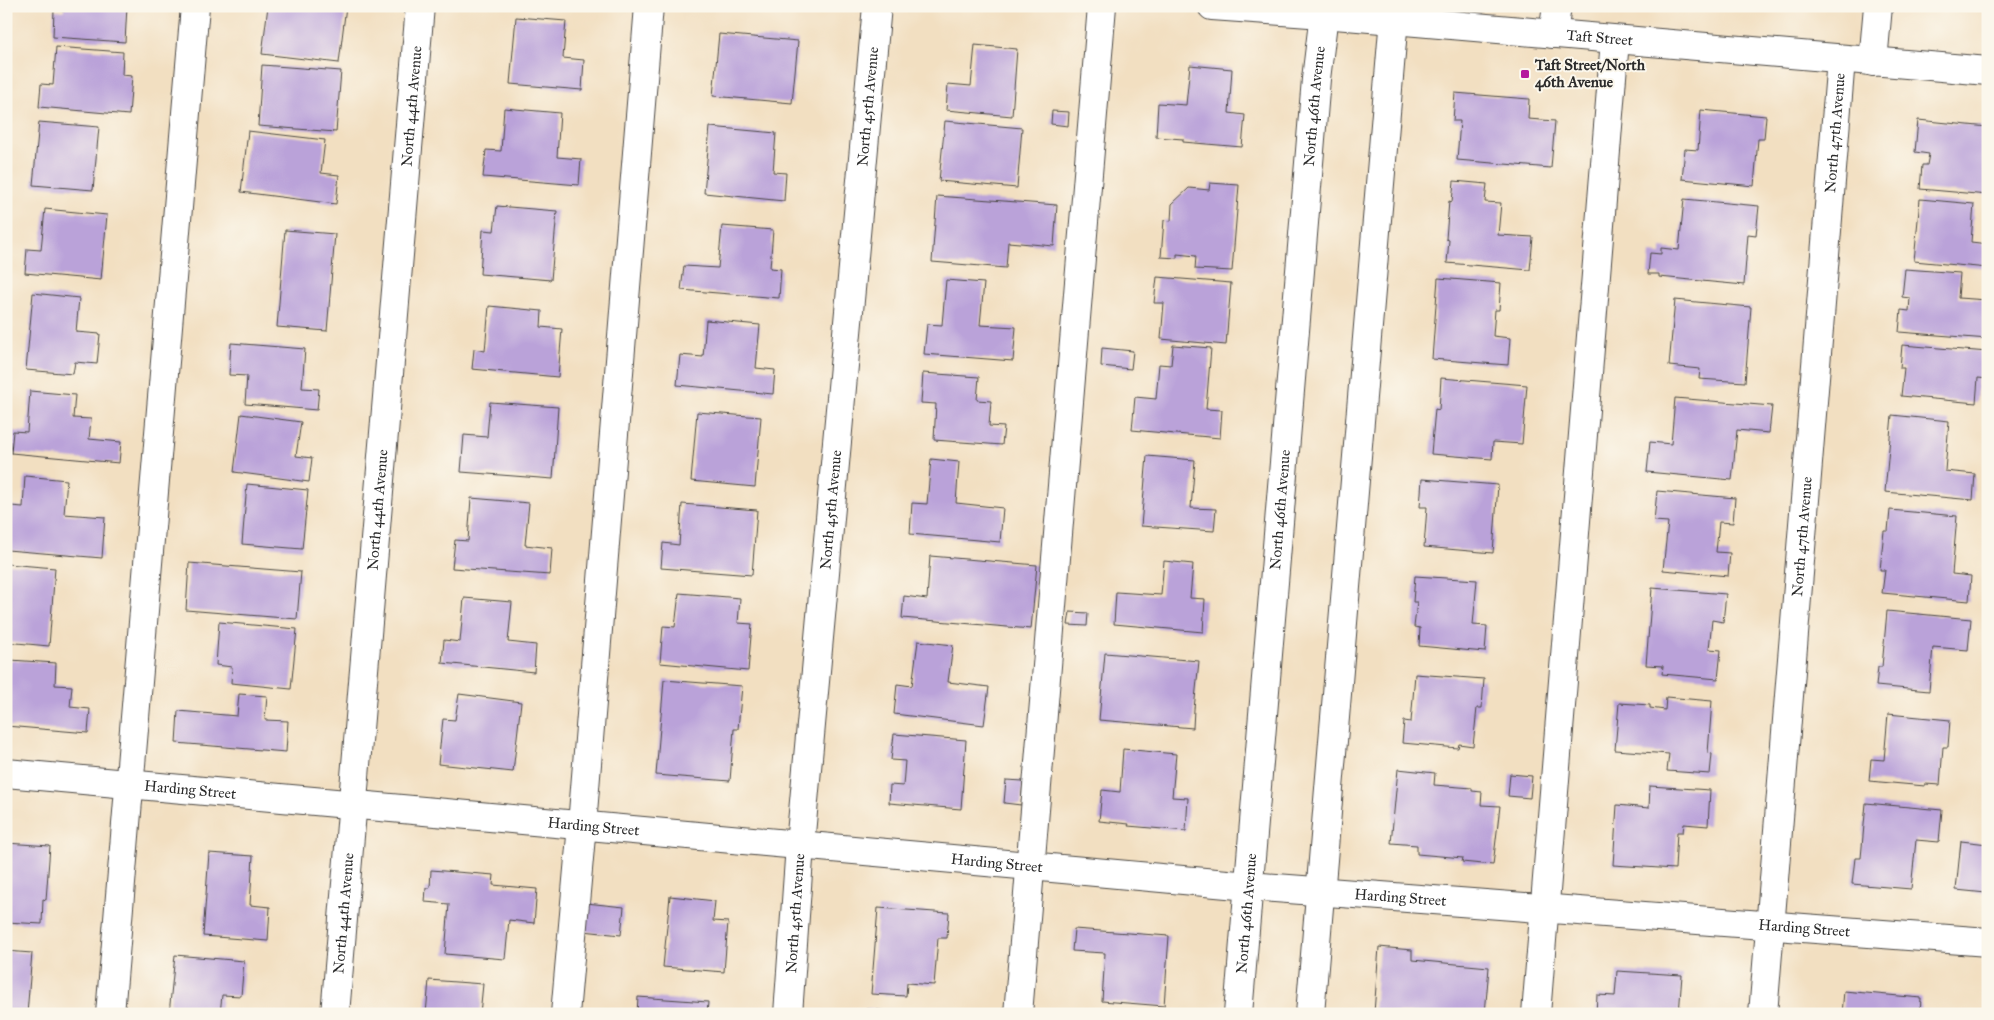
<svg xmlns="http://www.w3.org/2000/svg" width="1994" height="1020" font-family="'IM FELL Great Primer',serif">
  <rect width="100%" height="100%" fill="#fbf7ec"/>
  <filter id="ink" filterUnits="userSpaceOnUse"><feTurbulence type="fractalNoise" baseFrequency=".02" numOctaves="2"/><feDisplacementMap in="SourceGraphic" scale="10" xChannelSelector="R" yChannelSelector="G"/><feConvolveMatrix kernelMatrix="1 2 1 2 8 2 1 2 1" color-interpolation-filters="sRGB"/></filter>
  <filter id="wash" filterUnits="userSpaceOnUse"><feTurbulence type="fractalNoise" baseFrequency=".0096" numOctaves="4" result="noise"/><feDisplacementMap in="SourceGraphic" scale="20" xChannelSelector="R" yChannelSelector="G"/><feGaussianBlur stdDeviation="1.12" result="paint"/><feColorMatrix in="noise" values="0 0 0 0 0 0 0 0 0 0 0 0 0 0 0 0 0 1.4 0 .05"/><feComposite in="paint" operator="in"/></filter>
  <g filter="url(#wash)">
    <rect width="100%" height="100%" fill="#f2dfc1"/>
    <g id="blocks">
      <path fill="#baa2d9" d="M64 6H127L125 42 53 37 54 10 64 11Z
        M268 6H346L339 63 262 54Z
        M516 17 566 21 563 58 584 60 582 90 510 84Z
        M719 34 798 41 792 103 713 96Z
        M975 45 1017 49 1012 116 946 110 948 84 971 86Z
        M56 47 123 52 122 75 132 76 129 115 39 107 41 84 53 85Z
        M262 65 341 71 336 132 258 126Z
        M1190 65 1232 69 1229 113 1245 115 1242 147 1183 142V139L1156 137 1158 103 1186 105Z
        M1455 93 1529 99 1528 119 1555 121 1551 168 1457 160 1460 121H1453Z
        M504 108 560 113 557 157 581 159 579 185 483 177 486 150 501 151Z
        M1701 110 1766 116 1764 139H1758L1754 186 1682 179 1685 149 1698 150Z
        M1052 111 1069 112 1068 126 1051 124Z
        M1918 120 1988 127V195L1920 189 1922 165H1927L1929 154 1915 152Z
        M945 121 1022 128 1017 188 939 181Z
        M39 122 99 127 93 190 33 185Z
        M710 127 776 133 773 172 786 173 784 201 704 193Z
        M248 131 325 140 321 173 339 175 336 204 241 192Z
        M1454 181 1487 184 1485 202 1501 203 1498 235 1533 237 1530 270 1447 263 1449 240 1446 239 1449 201 1452 202Z
        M1210 183 1239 185 1232 271 1195 269 1196 256 1177 254V258L1161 257 1164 220 1171 221 1172 204 1189 188 1209 190Z
        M937 196 1057 205 1054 246 1008 242 1006 268 932 262Z
        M1684 199 1759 206 1756 235 1748 234 1744 285 1659 277V274H1648L1650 253 1661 254V248L1679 250Z
        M1920 199 1974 204 1971 242 1988 244V268L1914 261Z
        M497 206 557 211 551 280 480 274 483 230 494 231Z
        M45 209 107 215 101 280 25 273 27 249 41 250Z
        M722 226 773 230 770 268 781 269 779 298 681 290 684 266 718 268Z
        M285 230 335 234 327 331 277 327Z
        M1905 269 1960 273 1958 298 1988 300V339L1899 332 1901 310 1909 311 1910 298 1902 297Z
        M1157 277 1231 283 1226 345 1161 339 1164 303H1154Z
        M1438 278 1501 283 1499 310H1495L1493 336 1510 338 1508 365 1432 359Z
        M946 280 984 283 980 325 1016 327 1013 361 924 354 927 324 942 325Z
        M33 293 79 298 76 332 100 334 97 364 75 362 73 374 26 370Z
        M1675 300 1751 307 1745 382 1699 379 1700 369 1669 366Z
        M489 306 542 311 541 327 562 329 558 377 472 369 474 349 485 351Z
        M706 320 760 325 756 368 775 370 773 394 677 385 680 355 703 357Z
        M231 343 305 349 302 388 319 389 317 410 245 404 247 376 229 375Z
        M1173 345 1211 348 1206 409 1222 410 1220 438 1132 430 1135 397 1156 399 1159 364 1171 365Z
        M1902 345 1988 352V379L1978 378 1976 403 1901 396 1904 368H1900Z
        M1102 348 1133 351 1131 369 1101 366Z
        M923 373 979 377 977 400 991 401 989 426 1004 427 1002 445 934 440 936 404 921 403Z
        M1441 378 1527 385 1522 444 1493 442 1492 459 1431 454 1435 409 1439 410Z
        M30 391 75 395 73 418 91 419 89 439 121 442 119 463 11 453 13 431 27 432Z
        M1675 398 1772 406 1769 433 1737 430 1732 480 1647 472 1650 442 1671 444Z
        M490 402 558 407 553 479 461 472 464 435 487 437Z
        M697 412 761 417 755 487 691 481Z
        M241 414 301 422 296 456 312 458 309 482 234 472Z
        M1892 415 1949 421 1945 471 1975 474 1973 500 1885 492Z
        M1147 456 1195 460 1191 508 1216 509 1214 531 1141 526Z
        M931 459 959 462 956 503 1003 508 1000 542 910 534 912 503 927 504Z
        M25 476 67 480 64 514 105 517 102 558 7 550 11 506 23 507Z
        M1422 479 1498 485 1493 553 1424 547 1427 507H1420Z
        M247 484 308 490 302 549 242 544Z
        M1657 491 1735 498 1733 523 1719 522 1716 552 1730 553 1728 576 1663 570 1668 522 1654 521Z
        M471 498 529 503 525 545 552 548 550 575 452 568 455 540 468 541Z
        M682 504 757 510 752 575 661 568 663 543 679 545Z
        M1890 510 1957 516 1952 574 1971 576 1969 601 1882 593 1885 570H1880L1884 531H1888Z
        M930 556 1037 565 1031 629 902 618 904 596 927 599Z
        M1164 561 1193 564 1190 598 1205 599 1203 632 1114 624 1116 592 1161 595Z
        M189 563 301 572 297 619 186 610Z
        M7 564 55 568 49 646 6 642Z
        M1415 576 1477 580 1473 625 1487 626 1485 652 1419 646 1420 628 1414 627 1417 602H1413Z
        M1652 588 1726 594 1723 622 1712 620 1709 649 1721 650 1718 679 1662 674 1663 666 1646 665Z
        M679 593 740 598 738 623 752 624 748 671 660 663 663 626 675 627Z
        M464 598 512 602 508 642 536 645 534 672 442 663 444 640 460 642Z
        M1887 611 1971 619 1968 650 1933 647 1929 691 1876 686 1878 667H1882Z
        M1070 612 1088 613 1087 626 1068 625Z
        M219 622 297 629 291 689 231 683 232 667 216 665Z
        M918 641 953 645 948 682 989 687 984 725 894 714 897 684 912 686Z
        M1105 653 1199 661 1194 709 1193 728 1099 720Z
        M10 660 56 663 55 685 72 686 70 707 90 709 88 733 6 726Z
        M1415 674 1484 679 1482 708H1477L1473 746 1459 744 1458 748 1402 743 1404 721 1411 722Z
        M664 680 742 686 738 729H734L730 781 656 775Z
        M239 694 267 696 265 720 288 721 286 752 176 743 178 711 237 716Z
        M459 694 521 702 513 772 438 764 443 719 455 720Z
        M1666 697 1712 701 1708 753 1712 754 1710 774 1667 771 1669 754 1615 750 1619 703 1650 705V708L1665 710Z
        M1888 714 1950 720 1948 747H1943L1940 785 1925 784V786L1869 781 1871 759 1884 760Z
        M894 734 966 740 961 809 889 803 890 785 903 786 905 761 891 760Z
        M1123 749 1176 754 1172 797 1188 798 1186 831 1128 826 1129 824 1099 821 1102 790 1120 792Z
        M1398 769 1435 773 1434 785 1472 788V791L1482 792 1481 805 1500 806 1493 865 1462 862 1463 858 1417 854V845L1391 843Z
        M1510 774 1532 776 1530 798 1508 796Z
        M1006 780 1023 781 1021 805 1004 803Z
        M1650 786 1710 790 1708 826 1684 824 1683 832H1677L1675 869 1613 865 1617 805 1649 808Z
        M1866 803 1942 810 1939 842 1916 840 1911 889 1852 884 1855 858H1861Z
        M1961 841 1988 844 1986 893 1956 890Z
        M6 843 50 846 46 900 43 899 42 924 6 922Z
        M209 853 253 856 250 905 270 907 268 941 203 936Z
        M431 870 494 875 493 885 537 889 534 923 509 920 505 959 445 954 449 904 425 902 426 888H430Z
        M670 896 715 901 713 921 728 922 724 972 663 967Z
        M586 903 624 907 621 935 583 931Z
        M878 908 949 913 947 938H938L934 985 907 983 906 996 871 994Z
        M1074 929 1169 936 1164 1006 1102 1001 1105 953 1072 951Z
        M1379 947 1412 950V960L1489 967 1485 1014 1374 1013Z
        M6 951 32 953 27 1014H6Z
        M175 955 244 961 241 996 222 995 220 1014H169Z
        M1617 971 1682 975 1679 1014H1596L1597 995 1615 996Z
        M429 980 483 984 480 1014H426Z
        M1844 991 1921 998 1920 1014H1842Z
        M638 997 708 1002 707 1014H637Z
        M866 1009 901 1012V1014H865Z"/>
    </g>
  </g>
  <g filter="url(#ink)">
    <use href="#blocks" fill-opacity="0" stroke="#494642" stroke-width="1"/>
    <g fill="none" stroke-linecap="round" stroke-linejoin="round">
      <defs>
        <g id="minor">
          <path id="s1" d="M1212 6 1323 14 1988 71"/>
          <path d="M1553 34 1557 6"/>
          <path d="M1873 62 1878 6"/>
          <path id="s2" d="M6 773 1249 886 1988 942"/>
          <path d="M110 1014 195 6"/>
          <path id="s3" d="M335 1014 420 6"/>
          <path d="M565 1014 582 825 649 6"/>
          <path id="s4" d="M788 1014 800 845 877 6"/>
          <path d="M1018 1014 1102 6"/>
          <path id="s5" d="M1238 1014 1316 79 1325 6"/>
          <path d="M1310 1014 1395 6"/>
          <path d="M1536 1014 1615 40"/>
          <path id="s6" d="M1763 1014 1841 59"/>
        </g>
      </defs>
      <use href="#minor" stroke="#494642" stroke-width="30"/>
      <use href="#minor" stroke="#fff" stroke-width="28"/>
    </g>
  </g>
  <rect fill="#b5179e" stroke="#fbf7ec" stroke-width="2" x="1520" y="69" width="10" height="10" rx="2.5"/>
  <g text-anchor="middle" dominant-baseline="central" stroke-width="4" stroke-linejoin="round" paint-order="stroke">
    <g font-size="15" fill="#2b2b2b" stroke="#fbf7ec">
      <text stroke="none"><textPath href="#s1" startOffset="389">Taft Street</textPath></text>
      <text stroke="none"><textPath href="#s3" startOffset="911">North 44th Avenue</textPath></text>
      <text stroke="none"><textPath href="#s5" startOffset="911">North 46th Avenue</textPath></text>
      <text stroke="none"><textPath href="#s4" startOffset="911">North 45th Avenue</textPath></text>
      <text stroke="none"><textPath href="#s6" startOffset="884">North 47th Avenue</textPath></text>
      <text stroke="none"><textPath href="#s3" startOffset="506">North 44th Avenue</textPath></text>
      <text stroke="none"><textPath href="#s4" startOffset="506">North 45th Avenue</textPath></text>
      <text stroke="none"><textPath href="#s5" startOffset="506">North 46th Avenue</textPath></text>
      <text stroke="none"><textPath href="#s6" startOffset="479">North 47th Avenue</textPath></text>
      <text stroke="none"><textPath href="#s2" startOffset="185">Harding Street</textPath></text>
      <text stroke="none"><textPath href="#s2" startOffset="590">Harding Street</textPath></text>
      <text stroke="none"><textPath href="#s2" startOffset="995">Harding Street</textPath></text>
      <text stroke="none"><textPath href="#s2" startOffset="1400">Harding Street</textPath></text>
      <text stroke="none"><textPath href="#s4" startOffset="101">North 45th Avenue</textPath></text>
      <text stroke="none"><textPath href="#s5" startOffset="101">North 46th Avenue</textPath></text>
      <text stroke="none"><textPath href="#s3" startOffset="101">North 44th Avenue</textPath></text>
      <text stroke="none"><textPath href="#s2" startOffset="1805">Harding Street</textPath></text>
    </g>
    <g font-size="15" font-weight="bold" fill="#2b2b2b" stroke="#fbf7ec" text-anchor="start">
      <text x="1535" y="65">Taft Street/North<tspan x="1535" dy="17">46th Avenue</tspan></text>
    </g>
  </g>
  <rect width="1994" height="1020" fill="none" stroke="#fbf7ec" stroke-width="25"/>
</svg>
